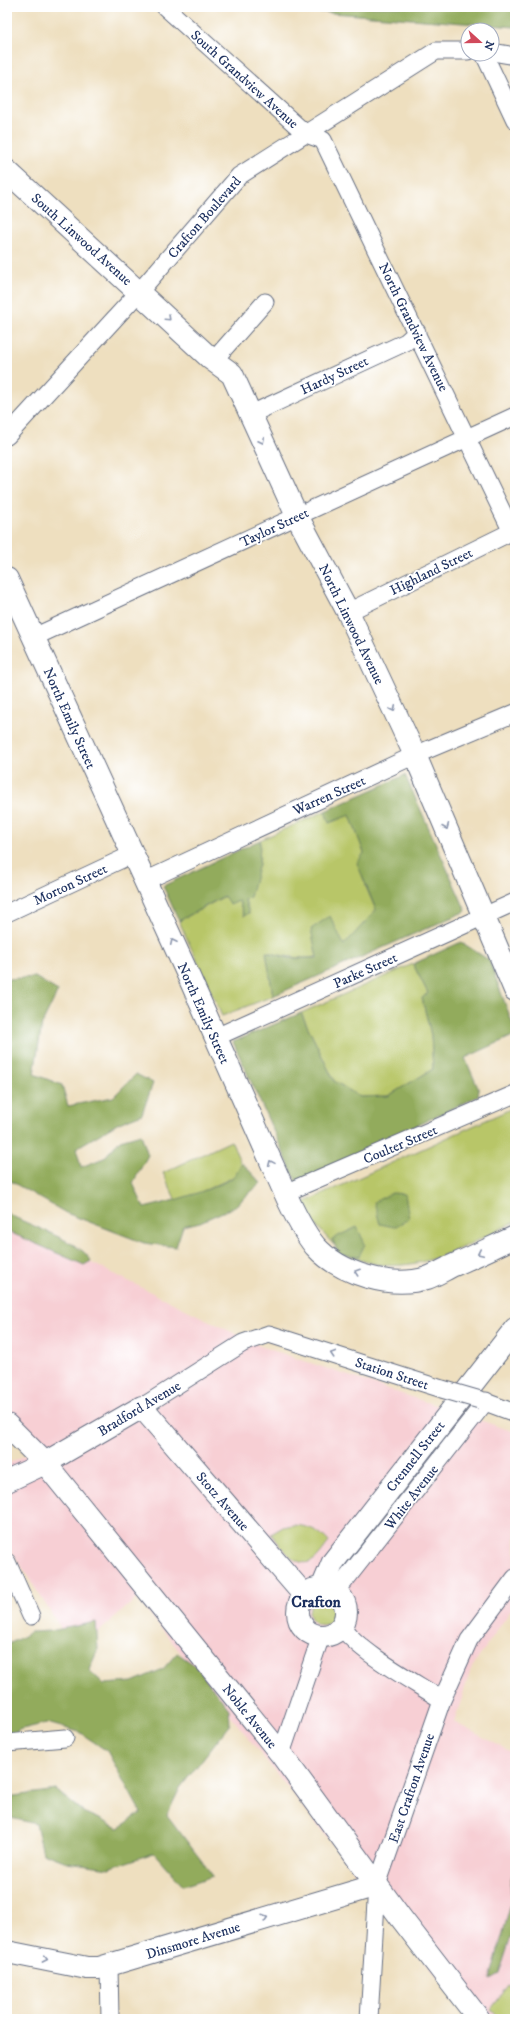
<svg xmlns="http://www.w3.org/2000/svg" width="522" height="2026" font-family="'IM FELL DW Pica',serif">
<style>
.built{fill:#f7cfd4}
.green{fill:#b8c668;stroke:#6a7a63}
.forest{fill:#92ab5c;stroke:#566d5d}
.lines{fill:none;stroke-linecap:round;stroke-linejoin:round}
.street-casing{stroke:#656d80;stroke-width:19}
.secondary-casing{stroke:#656d80;stroke-width:24}
.primary-casing{stroke:#656d80;stroke-width:24}
.street{stroke:#fff;stroke-width:17}
.secondary{stroke:#fff;stroke-width:22}
.primary{stroke:#fff;stroke-width:22}
.street-bridge-casing{stroke:#656d80;stroke-width:19;stroke-linecap:butt}
.street-bridge{stroke:#fff;stroke-width:17}
.oneway{stroke:#8d97ae}
.labels{text-anchor:middle;stroke-width:3.5;stroke-linejoin:round;paint-order:stroke}
.street-label{font-size:14px;fill:#1b2f5e;stroke:#fff}
.quarter-label{font-size:16px;font-weight:bold;fill:#1b2f5e;stroke:#fff}
</style>
<rect width="100%" height="100%" fill="#fff"/>
<filter id="ink" filterUnits="userSpaceOnUse"><feTurbulence type="fractalNoise" baseFrequency=".025" numOctaves="2"/><feDisplacementMap in="SourceGraphic" scale="8" xChannelSelector="R" yChannelSelector="G"/><feConvolveMatrix kernelMatrix="1 2 1 2 8 2 1 2 1" color-interpolation-filters="sRGB"/></filter>
<filter id="wash" filterUnits="userSpaceOnUse"><feTurbulence type="fractalNoise" baseFrequency=".012" numOctaves="4" result="noise"/><feDisplacementMap in="SourceGraphic" scale="16" xChannelSelector="R" yChannelSelector="G"/><feGaussianBlur stdDeviation="0.9" result="paint"/><feColorMatrix in="noise" values="0 0 0 0 0 0 0 0 0 0 0 0 0 0 0 0 0 1.4 0 .05"/><feComposite in="paint" operator="in"/></filter>
<g filter="url(#wash)">
<rect width="100%" height="100%" fill="#eedfbf"/>
<path class="built" d="M7,1221l253,125 255,86v172l-44,65 -17,53 61,32v265h-38l-31,-32 -309,-389 -61,54 -69,-108v-80l36,-18 -36,-37z"/>
<path class="green" d="M325,811l4,12 21,-9 14,39 2,34 10,23c-10,11 -20,26 -32,35 -25,18 -50,14 -77,7l6,44 -51,20 -43,-95 46,-25 14,5 5,15 5,-3 -4,-13 14,-36 1,-24z
M413,964l15,29 -6,5 9,37 2,34 -45,27 -28,1 -26,-16 -33,-68z
M515,1107l-2,2 2,8v105c-52,24 -107,61 -164,34h8l-27,-17 2,6 -21,-23 -10,-19z
M231,1141l14,31 -68,31 -14,-30z
M293,1525c15,1 25,4 36,17 -5,6 -12,18 -19,20 -17,5 -29,-17 -39,-28l12,-7z
M309 1612a13 13 0 1 1 26 0a13 13 0 1 1-26 0Z
M509,1985l6,3v31h-16l-8,-10z"/>
<path class="forest" d="M278,7h237v20l-235,-18z
M405,775l61,136 -193,85 -7,-44 23,6h28l-6,-29 19,-13 14,29 32,-35 -19,-47 7,-10 -14,-38 -21,8 -4,-12z
M260,840l-1,24 -9,33 -5,3 4,13 -5,3 -5,-15 -9,4 -6,-9 -45,25 -16,-35z
M461,942l28,18 26,70v5l-50,23 14,32 -1,6 -181,87 -64,-141 68,-29 33,68 26,16 28,-1 45,-27 -2,-34 -9,-37 6,-5 -15,-29z
M35,977l23,14 -16,33 -8,50 28,11 6,21 45,-9 23,-23 17,9 -11,31 -23,9 -43,25 5,19 23,-9 16,-18 21,-6 7,21 -15,28 11,25c25,-6 66,-17 88,-30 4,-3 7,-11 10,-15l19,20 -27,24 -34,15 -17,4 -7,21 -32,-4 -78,-30 -59,-34v-200z
M392,1193l13,1 4,25 -15,8 -14,-3 -6,-22z
M7,1213c19,12 76,29 84,48l-7,4 -77,-34z
M357,1227l8,17 -6,12 -20,-1 -7,-16z
M96,1622l2,27 -9,21 15,14 28,-2 31,-13 14,-16 19,13 33,43 1,15 -50,64 -13,27 46,61 -30,10 -29,-33 -45,15 -42,-6 -24,-9 -7,-29 -29,-7v-20l49,-7 27,22 36,16 22,-15 -34,-62 -28,-19 -32,-9 -29,7 -11,18v-103l24,-13 19,-1z
M515,1867v58l-16,49 -9,5 22,-79 -2,-18z"/>
</g>
<g filter="url(#ink)">
<g class="lines">
<g class="street-casing">
<path id="street" d="M165,7l141,127 17,6 189,392
M492,52l23,4
M484,54l31,66
M214,360l51,-58
M249,415l157,-73 11,-10
M7,436l133,-145 99,-115 197,-125h32
M348,612l167,-82
M34,637l481,-221
M145,881l270,-126 100,-42
M7,913l126,-59
M214,1038l301,-136
M285,1193l230,-99
M480,1400l35,13
M142,1407l101,-64 26,-9 173,55
M7,1562l24,54
M336,1592l150,-191
M341,1626c19,27 72,55 101,74
M7,1743l58,-5
M281,1754l40,-118
M109,1966l1,53
M369,2019l8,-134 65,-185 27,-60 46,-62"/>
</g>
<g class="secondary-casing">
<path id="secondary" d="M7,171l203,187 22,16 65,142 51,96 67,143 100,235
M7,579l182,398 96,216c8,18 17,37 30,53 25,28 76,43 112,32 9,-3 18,-9 27,-13 21,-9 41,-19 61,-28
M7,1481l38,-18 97,-56 163,189
M322,1588l11,-26 182,-233
M298 1612a24 24 0 1 1 48 0a24 24 0 1 1-48 0Z
M7,1952l80,16h12l278,-83"/>
</g>
<g class="primary-casing">
<path id="primary" d="M7,1425l38,38 236,291 120,164 78,101"/>
</g>
<use href="#street" class="street"/>
<use href="#secondary" class="secondary"/>
<use href="#primary" class="primary"/>
<g class="street-bridge-casing">
<path id="street-bridge" d="M442,1389l38,11"/>
</g>
<use href="#street-bridge" class="street-bridge"/>
</g>
<defs><path id="oneway-chevron" d="M-2-3.5L2.5 0L-2 3.5" fill="none" stroke-width="1.6" stroke-linecap="round" stroke-linejoin="round"/></defs>
<g class="oneway">
<use href="#oneway-chevron" transform="translate(168 318) rotate(43)"/>
<use href="#oneway-chevron" transform="translate(262 441) rotate(64)"/>
<use href="#oneway-chevron" transform="translate(393 709) rotate(65)"/>
<use href="#oneway-chevron" transform="translate(446 827) rotate(67)"/>
<use href="#oneway-chevron" transform="translate(173 942) rotate(-115)"/>
<use href="#oneway-chevron" transform="translate(271 1163) rotate(-114)"/>
<use href="#oneway-chevron" transform="translate(480 1253) rotate(155)"/>
<use href="#oneway-chevron" transform="translate(357 1272) rotate(-161)"/>
<use href="#oneway-chevron" transform="translate(333 1354) rotate(-162)"/>
<use href="#oneway-chevron" transform="translate(265 1918) rotate(-17)"/>
<use href="#oneway-chevron" transform="translate(45 1959) rotate(11)"/>
</g>
</g>
<g class="labels">
<g class="street-label">
<text transform="translate(245 79) rotate(42)" y="5">South Grandview Avenue</text>
<text transform="translate(204 217) rotate(-49)" y="5">Crafton Boulevard</text>
<text transform="translate(82 239) rotate(42)" y="5">South Linwood Avenue</text>
<text transform="translate(414 327) rotate(64)" y="5">North Grandview Avenue</text>
<text transform="translate(334 375) rotate(-25)" y="5">Hardy Street</text>
<text transform="translate(274 527) rotate(-25)" y="5">Taylor Street</text>
<text transform="translate(431 571) rotate(-26)" y="5">Highland Street</text>
<text transform="translate(352 624) rotate(64)" y="5">North Linwood Avenue</text>
<text transform="translate(70 718) rotate(66)" y="5">North Emily Street</text>
<text transform="translate(329 795) rotate(-24)" y="5">Warren Street</text>
<text transform="translate(70 884) rotate(-25)" y="5">Morton Street</text>
<text transform="translate(365 970) rotate(-24)" y="5">Parke Street</text>
<text transform="translate(204 1013) rotate(66)" y="5">North Emily Street</text>
<text transform="translate(400 1144) rotate(-23)" y="5">Coulter Street</text>
<text transform="translate(392 1373) rotate(18)" y="5">Station Street</text>
<text transform="translate(139 1408) rotate(-31)" y="5">Bradford Avenue</text>
<text transform="translate(415 1456) rotate(-52)" y="5">Crennell Street</text>
<text transform="translate(411 1497) rotate(-52)" y="5">White Avenue</text>
<text transform="translate(223 1501) rotate(49)" y="5">Stotz Avenue</text>
<text transform="translate(250 1716) rotate(51)" y="5">Noble Avenue</text>
<text transform="translate(411 1788) rotate(-71)" y="5">East Crafton Avenue</text>
<text transform="translate(193 1940) rotate(-17)" y="5">Dinsmore Avenue</text>
</g>
<g class="quarter-label">
<text x="316" y="1607">Crafton</text>
</g>
</g>
<rect width="522" height="2026" fill="none" stroke="#fff" stroke-width="24"/>
<g transform="translate(480 42) rotate(111)"><circle r="19" fill="#ffffff" stroke="#a4acbf"/>
<path d="M0-3L7 15L0 10L-7 15Z" fill="#d1495b"/>
<text y="-6" font-size="11" font-weight="bold" text-anchor="middle" fill="#1b2f5e">N</text>
</g>
</svg>
